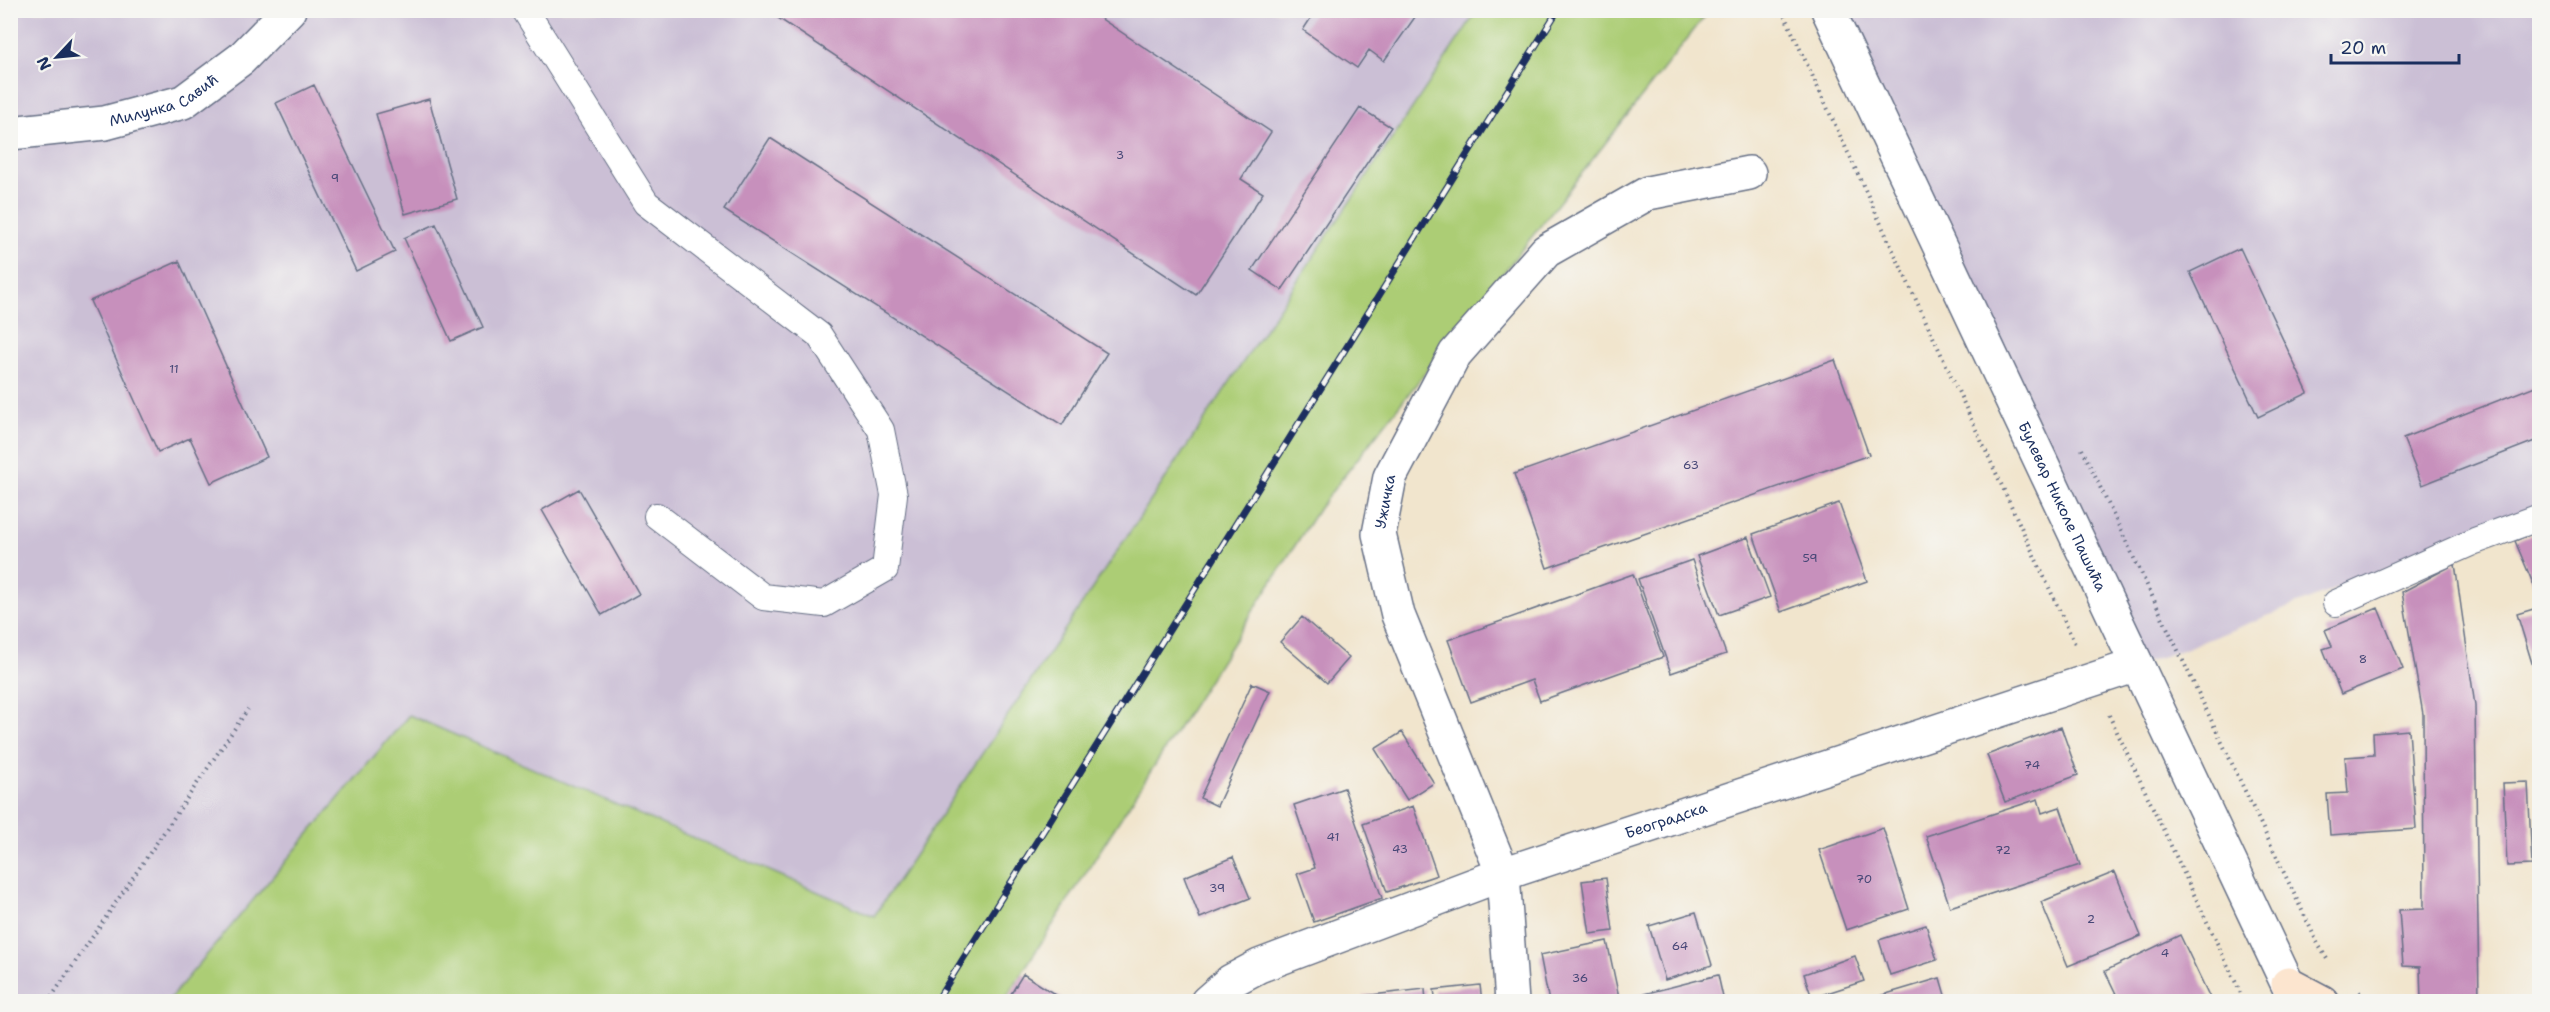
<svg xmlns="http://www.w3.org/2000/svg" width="2550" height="1012" font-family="'Shantell Sans',sans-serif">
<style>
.industrial{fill:#cbbfd5}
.green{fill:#accd75;stroke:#647e6a;stroke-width:1.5}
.building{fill:#c790bc}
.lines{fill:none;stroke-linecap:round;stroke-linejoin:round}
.service-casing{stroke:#666f85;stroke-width:28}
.minor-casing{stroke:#666f85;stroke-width:36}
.tertiary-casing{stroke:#666f85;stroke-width:36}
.secondary-casing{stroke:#666f85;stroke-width:36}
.path{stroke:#666f85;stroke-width:4;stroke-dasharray:1.5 4.5;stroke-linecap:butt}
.service{stroke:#fff;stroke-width:26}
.minor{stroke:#fff;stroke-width:33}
.tertiary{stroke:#fff;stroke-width:33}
.secondary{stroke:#fce5cf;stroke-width:33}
.rail-casing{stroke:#1b2f5e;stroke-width:7}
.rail{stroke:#f6f6f2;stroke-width:4.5;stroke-dasharray:14;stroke-linecap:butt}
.labels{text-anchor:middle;stroke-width:4.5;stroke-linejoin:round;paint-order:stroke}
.number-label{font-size:12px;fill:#464776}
.street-label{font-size:15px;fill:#1b2f5e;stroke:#f6f6f2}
</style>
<rect width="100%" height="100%" fill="#f6f6f2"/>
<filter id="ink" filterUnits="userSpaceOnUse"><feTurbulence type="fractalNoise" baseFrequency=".0167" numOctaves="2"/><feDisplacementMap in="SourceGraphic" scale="12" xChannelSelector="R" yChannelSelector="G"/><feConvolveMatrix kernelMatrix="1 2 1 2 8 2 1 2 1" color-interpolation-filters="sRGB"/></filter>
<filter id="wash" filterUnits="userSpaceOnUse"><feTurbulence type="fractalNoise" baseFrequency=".008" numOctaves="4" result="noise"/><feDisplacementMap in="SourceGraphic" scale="24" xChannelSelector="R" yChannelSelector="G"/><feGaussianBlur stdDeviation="1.35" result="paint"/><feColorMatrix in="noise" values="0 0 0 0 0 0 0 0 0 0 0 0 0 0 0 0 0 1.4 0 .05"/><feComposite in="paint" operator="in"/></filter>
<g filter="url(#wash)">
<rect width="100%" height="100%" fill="#f1e5cd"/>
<path class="industrial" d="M10,11h1467l-604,906 -463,-202 -243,287 -156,-1z
M1828,11h711v497l-360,143 -42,14z"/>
<path class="green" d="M1477,11h232l-390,497 -315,493 -837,1 242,-287 465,201z"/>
<g id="blocks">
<path class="building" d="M766,10h322l183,122 -30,47 22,14 -67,102z
M1316,10h104l-36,51 -15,-11 -12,18 -54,-38z
M314,85l81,167 -39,19 -80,-168z
M429,99l28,100 -52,15 -29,-100z
M1360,108l31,19 -109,163 -30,-20z
M770,138l337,215 -45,72 -338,-215z
M436,224l47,103 -32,14 -47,-103z
M2240,248l68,145 -50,24 -68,-145z
M179,261l88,196 -56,26 -21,-45 -32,14 -68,-151z
M1835,360l34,95 -322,113 -33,-94z
M2540,384v55l-118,46 -19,-47z
M579,489l60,105 -37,21 -60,-105z
M1839,503l28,78 -86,31 -28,-78z
M2540,530v56l-5,2 -20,-47z
M1748,537l22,60 -51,18 -22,-59z
M1692,560l34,94 -55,19 -33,-94z
M2455,564l20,142 4,296h-58l-1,-35 -17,-1 -4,-56 25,-1 -1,-195 -21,-122z
M1633,574l30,83 -123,44 -8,-21 -61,22 -23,-62z
M2540,607v78l-1,1 -22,-72z
M2378,608l25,61 -62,25 -18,-45 9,-3 -7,-16z
M1302,617l47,41 -22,25 -47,-41z
M1252,683l18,8 -53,115 -17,-8z
M2061,727l17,48 -73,27 -18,-47z
M2409,730l7,99 -86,6 -3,-41 21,-1 -3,-36 29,-2 -1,-22z
M1402,732l32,51 -27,17 -32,-51z
M2528,782l4,83 -25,1 -4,-83z
M1344,788l38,110 -68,24 -17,-48 18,-6 -21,-63z
M2038,799l4,14 18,-6 20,58 -130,42 -24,-71z
M1413,806l24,69 -50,17 -24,-68z
M1883,828l26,81 -63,21 -27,-80z
M1233,857l17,41 -50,20 -16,-41z
M2115,872l26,64 -73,30 -27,-64z
M1606,878l7,53 -23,3 -8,-53z
M1696,912l16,53 -47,15 -16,-54z
M1926,925l11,35 -47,15 -11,-35z
M2180,935l32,67h-92l-15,-31z
M1607,941l13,61h-71l-9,-47z
M1855,956l9,25 -52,17 -8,-24z
M1023,974l41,26 -1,2h-57z
M1718,975l6,27h-86l-2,-6z
M1940,978l7,24h-69l-2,-5z
M1480,985l2,17h-46l-2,-12z
M1425,989l1,13h-62l-1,-6z
M2053,995l2,7h-20v-1z"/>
</g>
</g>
<g filter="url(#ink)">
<use href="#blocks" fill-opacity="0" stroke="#666f85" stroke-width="1.5"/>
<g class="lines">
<g class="service-casing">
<path id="service" d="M525,10l121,193 173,132 62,95 13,65 -9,74 -61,35 -61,-7 -106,-81
M2336,603l139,-62 65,-24"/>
</g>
<g class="minor-casing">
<g id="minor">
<path id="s1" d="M10,133l95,-10 78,-21 58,-43 48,-49"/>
<path id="s2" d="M1207,1002l24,-21 28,-15 244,-92 634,-209"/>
<path id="s3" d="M1512,1002l-9,-128 -105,-259 -19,-81 11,-57 65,-123 91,-103 102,-58 101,-20"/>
</g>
</g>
<g class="tertiary-casing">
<g id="tertiary">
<path id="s4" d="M1828,10l468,992"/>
</g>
</g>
<g class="secondary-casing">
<path id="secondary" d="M2288,984l34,18"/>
</g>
<path class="path" d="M1782,10l294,636
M2082,449l236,495 9,15
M2109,715l136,287
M2359,992l13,10
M48,1002l200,-293"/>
<use href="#service" class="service"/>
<use href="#minor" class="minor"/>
<use href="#tertiary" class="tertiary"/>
<use href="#secondary" class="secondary"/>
<g class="rail-casing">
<path id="rail" d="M936,1002l622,-992"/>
</g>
<use href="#rail" class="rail"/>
</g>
</g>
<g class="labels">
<g class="number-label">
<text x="1120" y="159">3</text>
<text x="335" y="182">9</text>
<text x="174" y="373">11</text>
<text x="1691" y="469">63</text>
<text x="1810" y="562">59</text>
<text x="2363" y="663">8</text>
<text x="2032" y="769">74</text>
<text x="1333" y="841">41</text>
<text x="1400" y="853">43</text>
<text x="2003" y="854">72</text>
<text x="1864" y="883">70</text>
<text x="1217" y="892">39</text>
<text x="2091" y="923">2</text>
<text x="1680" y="950">64</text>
<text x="2165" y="957">4</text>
<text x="1580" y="982">36</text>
</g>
<g class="street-label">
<text dy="5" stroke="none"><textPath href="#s1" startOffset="159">Милунка Савић</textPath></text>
<text dy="5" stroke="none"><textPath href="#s3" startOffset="524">Ужичка</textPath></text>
<text dy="5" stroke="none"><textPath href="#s4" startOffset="549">Булевар Николе Пашића</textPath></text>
<text dy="5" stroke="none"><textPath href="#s2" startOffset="496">Београдска</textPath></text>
</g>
</g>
<rect width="2550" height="1012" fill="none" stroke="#f6f6f2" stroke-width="36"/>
<g transform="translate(57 57) rotate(244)" stroke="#f6f6f2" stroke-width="4.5" paint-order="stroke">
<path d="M0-4.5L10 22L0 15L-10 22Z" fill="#1b2f5e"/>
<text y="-9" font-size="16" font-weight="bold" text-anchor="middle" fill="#1b2f5e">N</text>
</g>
<path d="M2331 54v9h128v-9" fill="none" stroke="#1b2f5e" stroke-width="3"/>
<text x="2340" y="54" font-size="18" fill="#1b2f5e" stroke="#f6f6f2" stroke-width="4.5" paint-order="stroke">20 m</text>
</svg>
